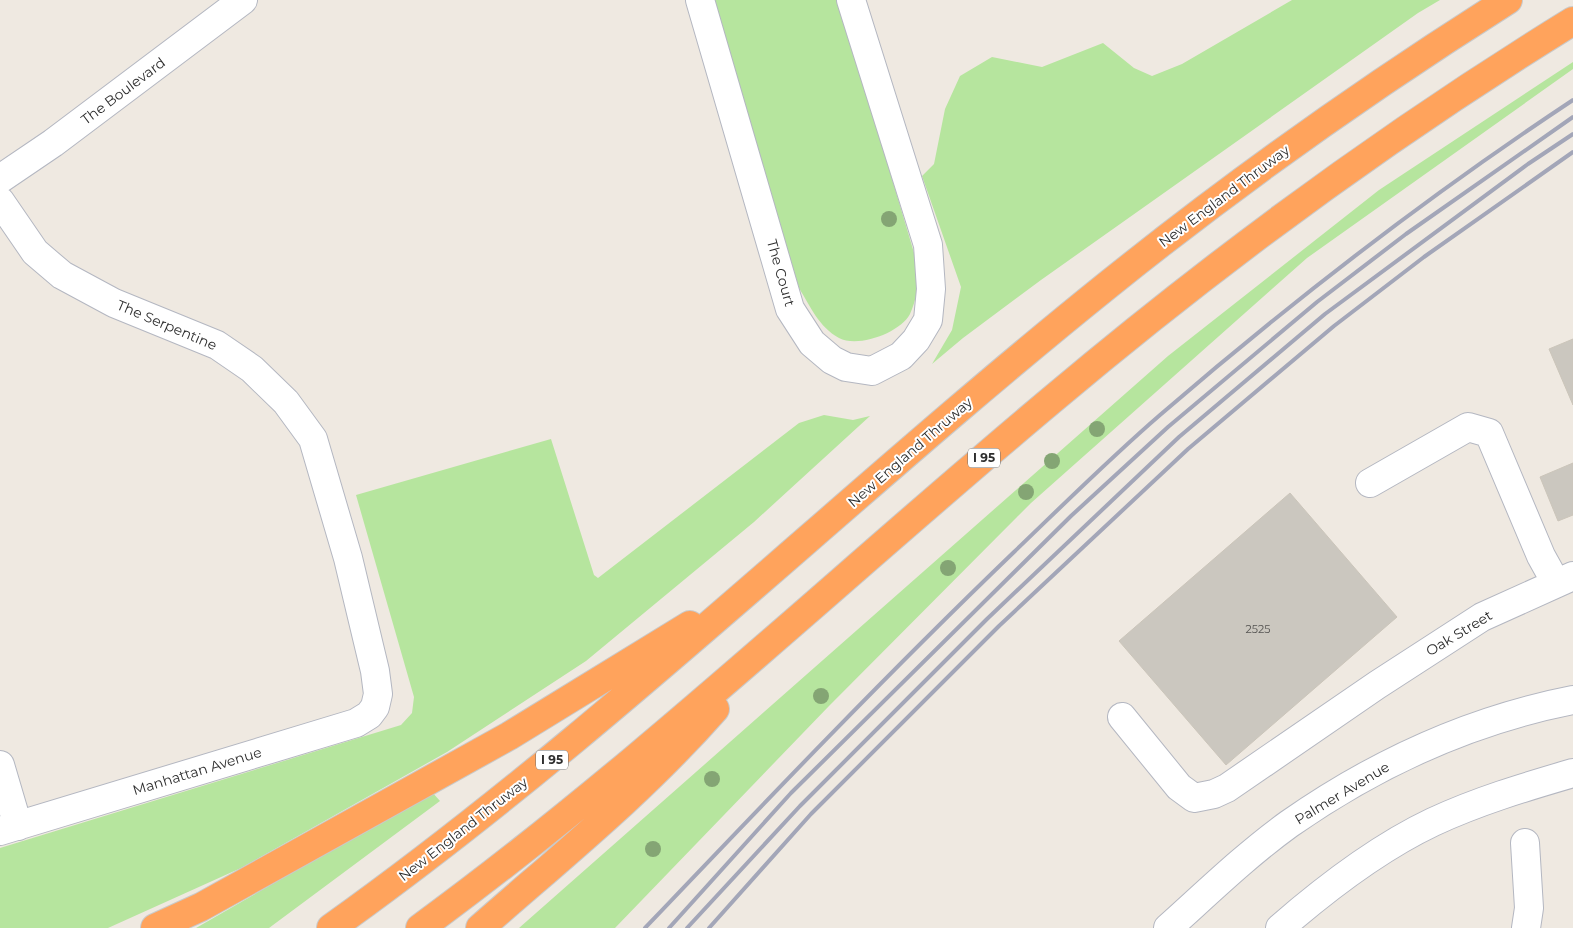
<svg xmlns="http://www.w3.org/2000/svg" width="1573" height="928" font-family="Montserrat,sans-serif">
<style>
.green{fill:#b6e59e}
.building{fill:#cbc7bf;stroke:#cbc5ba}
.lines{fill:none;stroke-linecap:round;stroke-linejoin:round}
.minor-casing{stroke:#b4b7c1;stroke-width:30}
.highway-casing{stroke:#c9c9c9;stroke-width:30}
.minor{stroke:#fff;stroke-width:28}
.highway{stroke:#ffa35c;stroke-width:28}
.rail{stroke:#a3a6b8;stroke-width:4}
.tree{fill:#84a574}
.labels{text-anchor:middle;stroke-width:4;stroke-linejoin:round;paint-order:stroke}
.number-label{font-size:11px;fill:#555452}
.shield{fill:#fff;stroke:#6d6d6d;stroke-width:1}
.shield-label{font-size:12px;font-weight:bold;fill:#2e2e2e}
.street-label{font-size:14px;fill:#2e2e2e;stroke:#fff}
</style>
<rect width="100%" height="100%" fill="#efe9e1"/>
<path class="green" d="M713,0h126l81,273c-2,14 -4,28 -10,41 -10,19 -52,34 -71,24 -20,-11 -29,-32 -40,-50z
M1292,0h148l-22,13 -377,267 -78,58 -31,26 20,-34 9,-43 -39,-111 12,-12 11,-55 15,-33 32,-19 50,10 61,-24 31,25 18,8 30,-12z
M1573,62v7l-266,189 -276,245 -202,203 -214,222h-96l649,-572 211,-166z
M824,415l29,5 17,-4 -116,106 -168,139 -139,91 -206,116 -133,60h-108v-80l401,-123 11,-12 2,-16 -58,-202 195,-56 43,136 4,3 201,-155z
M432,792l8,9 -171,127h-73z"/>
<path class="building" d="M1573,339v66l-24,-56z
M1573,463v52l-15,6 -18,-44z
M1290,493l107,124 -171,148 -107,-124z"/>
<g class="lines">
<g class="minor-casing">
<path id="minor" d="M700,0l90,309 22,34 20,17 14,7 26,4 29,-15 15,-16 12,-20 3,-31 -3,-44 -77,-245
M0,179l53,-36 190,-143
M0,201l35,51 27,23 52,28 103,42 35,24 34,33 27,37 35,119 27,113 3,23 -3,13 -6,8 -13,8 -356,108
M1370,483l98,-56 21,6 52,123 15,27
M1122,717l57,70 15,11 20,-4 13,-6 150,-103 105,-68 91,-41
M0,765l18,61
M1525,843l4,65 -3,20
M1168,928c39,-35 78,-73 121,-104 86,-60 181,-104 284,-124
M1280,928c46,-40 98,-80 153,-106 45,-21 92,-35 140,-49"/>
</g>
<g class="highway-casing">
<path id="highway" d="M155,928l46,-21 308,-171 181,-111
M331,928c275,-196 515,-433 778,-644 127,-102 261,-197 399,-284
M420,928c223,-163 422,-353 634,-530 164,-138 337,-265 519,-377
M480,928c82,-72 162,-136 235,-219"/>
</g>
<use href="#minor" class="minor"/>
<use href="#highway" class="highway"/>
<path class="rail" d="M645,928c121,-127 242,-254 369,-376 48,-46 95,-93 146,-137 131,-113 268,-219 413,-315
M669,928l122,-135 280,-277 97,-89 149,-125 89,-68 167,-117
M687,928l113,-122 187,-187 192,-182 146,-123 203,-150 45,-30
M709,928l102,-114 188,-188 189,-177 146,-123 90,-69 149,-105"/>
</g>
<g class="tree">
<circle cx="889" cy="219" r="8"/>
<circle cx="1097" cy="429" r="8"/>
<circle cx="1052" cy="461" r="8"/>
<circle cx="1026" cy="492" r="8"/>
<circle cx="948" cy="568" r="8"/>
<circle cx="821" cy="696" r="8"/>
<circle cx="712" cy="779" r="8"/>
<circle cx="653" cy="849" r="8"/>
</g>
<g class="labels">
<g class="number-label">
<text x="1258" y="633">2525</text>
</g>
<g class="shield">
<rect x="968" y="448.5" width="32" height="19" rx="4"/>
<rect x="536" y="750.5" width="32" height="19" rx="4"/>
</g>
<g class="shield-label">
<text x="984" y="462">I 95</text>
<text x="552" y="764">I 95</text>
</g>
<g class="street-label">
<text transform="translate(123 91) rotate(-37)" y="5">The Boulevard</text>
<text transform="translate(1224 196) rotate(-37)" y="5">New England Thruway</text>
<text transform="translate(781 273) rotate(74)" y="5">The Court</text>
<text transform="translate(167 325) rotate(23)" y="5">The Serpentine</text>
<text transform="translate(910 452) rotate(-41)" y="5">New England Thruway</text>
<text transform="translate(1459 633) rotate(-31)" y="5">Oak Street</text>
<text transform="translate(197 771) rotate(-17)" y="5">Manhattan Avenue</text>
<text transform="translate(1342 793) rotate(-31)" y="5">Palmer Avenue</text>
<text transform="translate(463 829) rotate(-38)" y="5">New England Thruway</text>
</g>
</g>
</svg>
